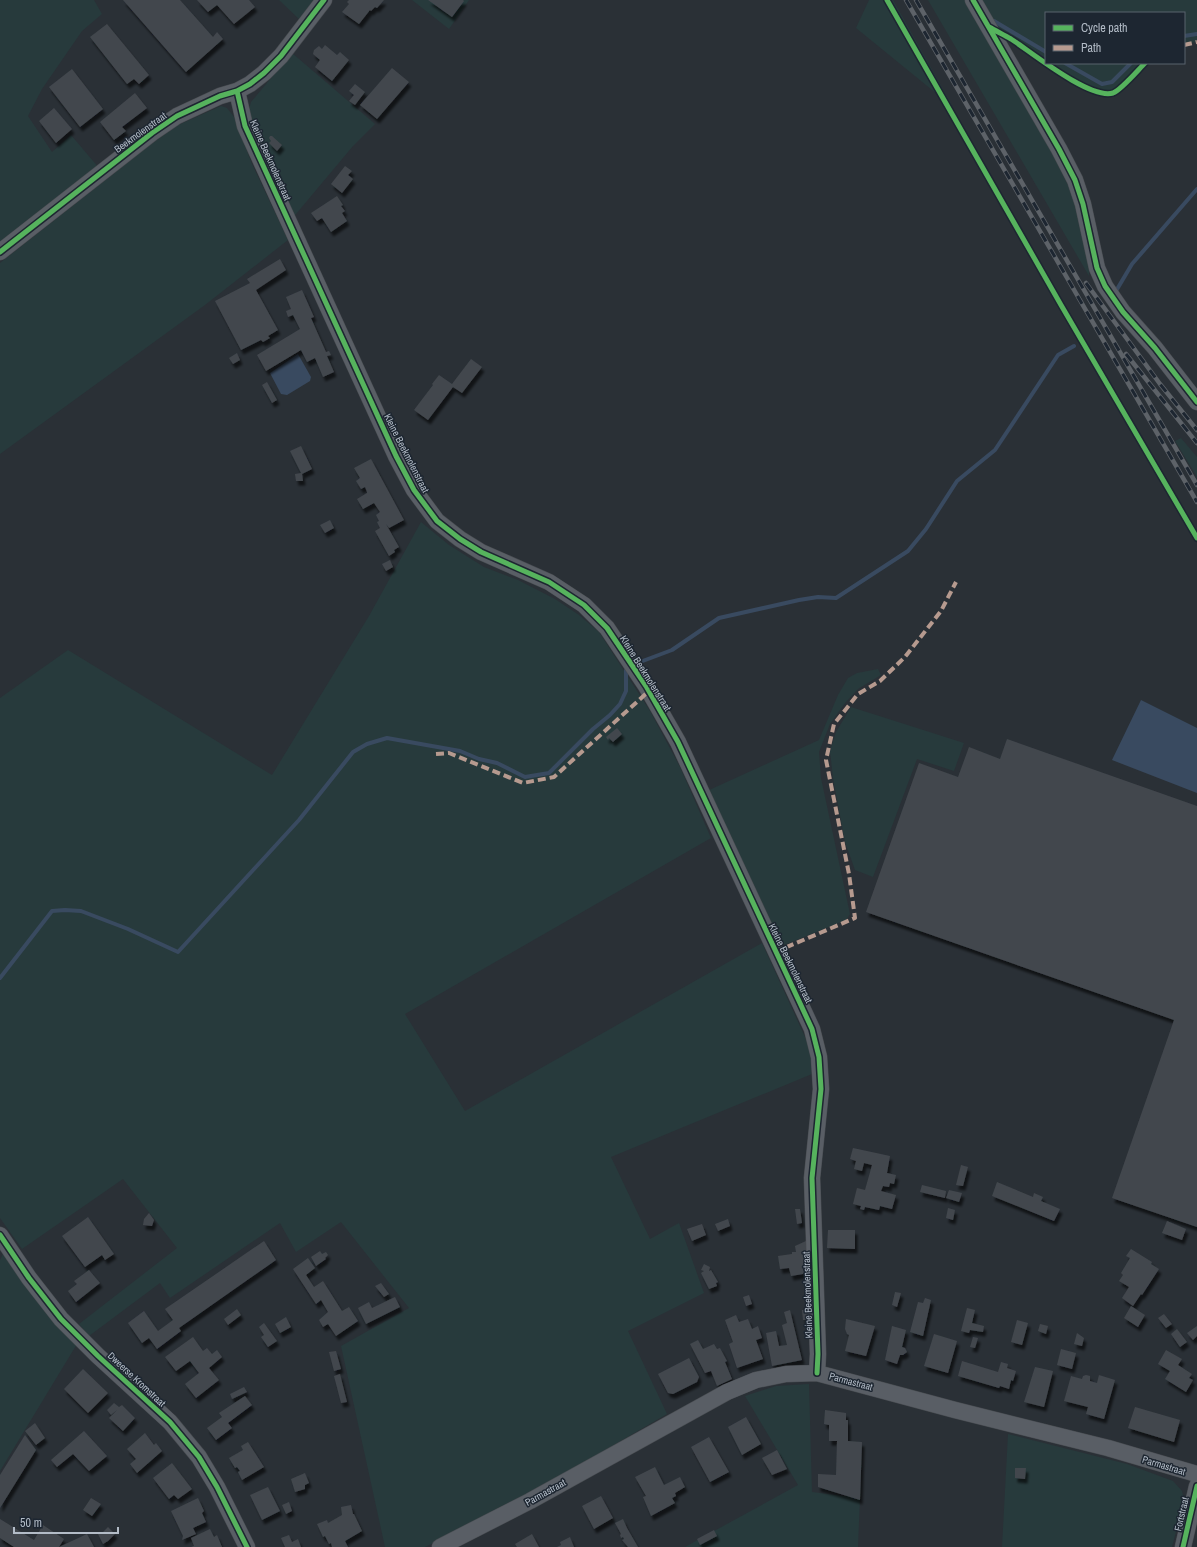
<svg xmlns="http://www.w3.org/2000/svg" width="1197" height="1547" font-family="'Archivo Narrow',sans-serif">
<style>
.green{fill:#273a3c}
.water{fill:#394a60}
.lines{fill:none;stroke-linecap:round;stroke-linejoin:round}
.stream{stroke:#394a60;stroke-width:4}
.building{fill:#42474d;filter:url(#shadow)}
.street-casing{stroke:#484c51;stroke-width:17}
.street{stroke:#595e65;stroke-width:16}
.rail-casing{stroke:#5d6268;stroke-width:4.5}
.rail{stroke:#1d2631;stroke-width:3;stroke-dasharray:9;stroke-linecap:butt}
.quiet{stroke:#b69a8f;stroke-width:4;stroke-dasharray:8 4;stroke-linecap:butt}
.cycleway-casing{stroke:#1d2631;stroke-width:8}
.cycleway{stroke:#56b35d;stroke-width:5}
.labels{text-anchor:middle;stroke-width:3;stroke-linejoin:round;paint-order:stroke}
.street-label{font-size:10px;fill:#b3bcc7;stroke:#1d2631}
</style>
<defs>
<filter id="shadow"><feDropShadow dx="2.5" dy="4.5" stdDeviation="1" flood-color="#0009"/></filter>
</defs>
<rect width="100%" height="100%" fill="#2a3036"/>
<path class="green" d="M0,0h94l8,14 -20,17 -40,58 -14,27 24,36 19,-17 28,33 -99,79z
M279,0h35l-15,19z
M412,0h57l-20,29z
M869,0h24l60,107 -97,-79z
M928,0h38l86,153 20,40 17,72v11z
M977,0h220v42l-13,2v-31h-138v49l-52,-34z
M292,53l83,71 -22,22 -62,74 -44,-104 4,-14z
M1047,63h94l-25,26 -13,5 -29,-14z
M221,106l6,2 7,9 18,47 36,76 -83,65 -205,149v-191l150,-118 28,-20z
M1181,438l16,19v20l-22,-36z
M421,522l28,23 35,22 34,13 37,19 24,16 20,17 51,79 30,56 31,71 -306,176 60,97 297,-168 48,105 2,26 -201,83 39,82 29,-16 25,70 -76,38 39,83 -156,91 -86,42h-40l-44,-201 68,-38 -68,-86 -45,30 -16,-29 -110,75 -10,-15 -71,53 -10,-12 98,-76 -54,-69 -101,70 -22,-31v-520l68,-48 204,125 97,-159z
M878,669l3,6 -23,14 -13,14 -15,21 -11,28 2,26 29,136 -4,6 -62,25 -7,-1 -70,-153 112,-51 19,-45 10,-17 9,-5z
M851,707l113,36 -10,28 -37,-12 -44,118 -18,-7 -10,-28 -12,-64 -3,-27 6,-19z
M4,1252l73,92 -77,127v-211z
M809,1384l3,108 48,6 -2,49h-173l113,-62 -53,-89 31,-10z
M1008,1434l119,30 46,17 9,10 2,10 -12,46h-170z"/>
<path class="water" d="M298,354l13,23 -1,4 -23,14 -6,-1 -11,-21z
M1141,700l56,28v65l-85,-33z"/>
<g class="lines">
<path class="stream" d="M994,21l52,31
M1184,36l13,-2
M1065,63l37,21 10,-2 19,-19
M1116,291l16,-27 65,-75
M640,662l32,-12 47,-32 80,-18 19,-3 18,1 72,-47 18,-22 31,-48 38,-31 63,-95 16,-9
M0,978l52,-67 13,-1 16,1 47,18 50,23 121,-132 54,-68 14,-8 20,-6 73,13 19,8 18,4 28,14 24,-4 44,-44 17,-14 10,-11 6,-13v-21"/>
</g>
<path class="building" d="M123,0h57l33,37 4,-5 6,7 -37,33z
M197,0h52l6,7 -21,17 -17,-19 -9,7z
M349,0h35l-7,8 -2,-1 -4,4 -1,-1 -11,14 -17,-12 7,-8 -2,-2z
M428,0h35l1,1 -12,16z
M107,24l42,51 -10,9 -5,-5 -7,5 -37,-47z
M325,45l12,10 3,-3 9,8 -17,21 -17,-14 5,-7 -7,-6 1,-4 5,-4 3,3z
M392,68l17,14 -32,37 -17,-14z
M72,69l31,40 -23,18 -31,-40z
M355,84l10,8 -10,13 -6,-4 5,-6 -5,-4z
M135,93l12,15 -25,19 4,4 -12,9 -14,-18z
M54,108l18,21 -16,14 -17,-22z
M270,136h2l10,9 -5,6 -8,-8 2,-2 -2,-3z
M345,166l7,5 -4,4 5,4 -11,14 -11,-9z
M337,196l6,9 -2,1 4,5 -3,2 5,8 -16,11 -9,-14 -5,3 -6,-8z
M280,259l6,11 -30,20 22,40 -10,6 2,2 -7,4 -2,-2 -20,10 -26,-49 35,-18 -3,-4z
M302,290l12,27 -3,1 15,34 3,-1 2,4 -4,1 7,16 -11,5 -8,-19 -8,4 -6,-12 -35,21 -9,-16 43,-26 -7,-14 -5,2 -2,-6 5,-2 -5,-12z
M237,353l3,7 -7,4 -4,-6z
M471,359l11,8 -20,26 -9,-6 -25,33 -14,-10 19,-25 -1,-1 7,-9 13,9z
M267,382l10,18 -5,3 -10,-18z
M301,446l11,23 -10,5 1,7h-7l-1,-7 6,-1 -11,-22z
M371,459l33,61 -15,8 -3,-4 13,23 -5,3 1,2 -6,4 -14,-25 5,-3 -3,-6 2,-1 -3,-6 4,-3 -6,-9 -11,6 -6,-10 10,-6v-1l-2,-5 -4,2 -5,-8 4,-3 -6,-10z
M330,520l4,8 -9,5 -5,-8z
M390,560l3,7 -7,4 -4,-7z
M617,728l5,6 -9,8 -4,-4 -1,2 -2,-3z
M1007,739l190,67v421l-85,-29 62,-178 -308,-108 53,-149 39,14 11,-30 31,12z
M853,1148l37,8 -3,17 9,2 -2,9 -4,-1 -1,4 -6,-1 -2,5 15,4 -4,14 -12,-3 -1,4 -14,-3 -1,3 -4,-1 1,-3 -8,-2 4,-16 8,2 7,-25 -8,-2 -2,8 -8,-2 2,-8 -6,-2z
M961,1165l7,2 -5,19 -7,-1z
M997,1182l36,15 1,-4 9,4 -2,4 19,8 -6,12 -62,-25z
M922,1185l24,6 -1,7 -25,-6z
M949,1190l13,3 -3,9 -13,-4z
M948,1208l7,2 -2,10 -7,-2z
M795,1209h5l2,14 -5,1z
M149,1213l5,7 -2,6 -9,-1 1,-6z
M88,1217l26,37 -9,6 -3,-5 -17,12 -23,-31z
M728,1219l2,7 -12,5 -3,-7z
M1167,1221l19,8 -4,11 -20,-7z
M702,1224l4,11 -14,6 -5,-12z
M828,1230h27v19l-28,-1z
M264,1241l12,19 -97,68 2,3 -24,18 -8,-11 -7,5 -14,-20 16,-12 14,20 15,-11 -8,-11z
M806,1241l4,27 -7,1 1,3 -1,2 -12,2 -2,-8 -9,1 -2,-13 14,-2v-2h4l-1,-6z
M1131,1249l21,13 -1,2 8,5 -17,26 -1,-1 -8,12 -11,-8 7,-11 -10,-6 4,-6 -2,-2 9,-15 -4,-2z
M320,1251l2,3 4,-2 2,3 -3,3 1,1 -10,7 -5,-9z
M308,1258l7,10 -9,7 8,12 9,-6 19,30 7,-4 9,14 -22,15 -8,-12 -5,3 -4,-7 9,-8 -7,-12 -5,4 -23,-35z
M704,1264l6,3 -1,4 2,-1 7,12 -2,1 1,3 -8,3 -8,-16 3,-2 -3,-1z
M89,1270l11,13 -24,19 -8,-11 9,-7 -3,-3z
M381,1283l8,11 -5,3 -9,-11z
M895,1292l6,1 -4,14 -5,-2z
M749,1295l3,9 -6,2 -3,-9z
M395,1297l5,10 -34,17 -8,-16 11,-6 3,6z
M925,1298l6,2 -8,36 -13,-4 8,-30 5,1z
M1131,1306l14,9 -7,12 -14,-9z
M967,1308l8,2 -3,13 12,3 -1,6 -13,-2 -1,3 -8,-2z
M237,1309l4,6 -13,10 -4,-6z
M790,1310l12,50 -30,6 -6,-33 10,-2 3,15 8,-1 -5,-20 5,-2 -3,-11z
M802,1310h7v10h-6z
M1164,1314l8,10 -6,4 -8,-10z
M736,1315l3,7 9,-3 4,10 6,-3 4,12 -6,2 7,19 -26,9 -8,-24 4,-2 -8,-22z
M286,1317l5,10 -11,6 -5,-9z
M846,1319l29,7 -9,30 -21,-5 4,-16 -2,-1 -2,-5z
M1017,1320l11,3 -6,22 -11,-3z
M264,1323l13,18 -9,6 -7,-10 3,-2 -5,-8z
M1040,1324l8,2 -2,8 -8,-3z
M892,1326l14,4 -4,17 3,1 2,4 -4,3h-3l-3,9 -12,-4z
M1197,1326v10l-4,4 -6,-7z
M1177,1329l10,13 -7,5 -9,-13z
M1077,1333l7,5 -2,8 -8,-2z
M934,1334l23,7 -9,32 -24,-7z
M193,1337l10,14 4,-3 5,6 5,-4 5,7 -13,11 10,12 -23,18 -11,-14 14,-11 -9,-12 -14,10 -11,-14z
M973,1337l5,1 -3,10 -5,-1z
M698,1340l5,9 11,-5 3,5 3,-1 7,13 -2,1 7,17 -15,7 -6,-15 -6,2 -15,-29z
M1061,1349l15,4 -4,16 -15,-4z
M1166,1350l16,9 -4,6 14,9 -3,4 4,2 -7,12 -21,-13 5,-8 -12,-7z
M336,1351l5,18 -7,2 -5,-19z
M689,1358l10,19 -2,5 -24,12 -5,-1 -10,-19z
M962,1361l36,11 3,-10 7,2 -1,4 9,3 -3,10 -2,-1 -2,9 -9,-3 -1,2 -41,-12z
M1035,1367l18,4 -9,36 -20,-5z
M83,1369l25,24 -20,20 -24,-24z
M340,1374l7,28 -6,1 -7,-27z
M1086,1375l4,1v5l7,2 2,-8 16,5 -11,39 -18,-5 2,-7 -24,-6 7,-25 11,3 1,-3z
M244,1387l3,5 -15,7 -2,-5z
M245,1396l7,9 -24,18 4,5 -16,12 -9,-12 15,-11 -3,-4z
M114,1403l5,4 3,-2 13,13 -12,13 -14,-13 8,-8 -6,5 -4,-5z
M1135,1407l45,13 -6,22 -46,-14z
M825,1410l21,3v7h2v21l14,1 -2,58 -42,-13v-13l18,1 1,-34h-8v-16l-5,-1z
M746,1417l15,27 -19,11 -14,-28z
M35,1423l10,15 -9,7 -11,-14z
M84,1431l23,25 -18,15 -16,-17 -16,13 -6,-7z
M145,1433l9,12 2,-2 6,8 -25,22 -7,-9 6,-5 -9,-10z
M25,1435l11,15 -36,58v-33z
M709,1437l20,35 -19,10 -19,-35z
M248,1442l16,25 -22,13 -4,-8 2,-1 -3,-4 -2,1 -6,-10 14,-8 -2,-4z
M777,1450l10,19 -15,6 -10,-17z
M172,1463l20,26 -14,10 -4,-4 -5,4 -16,-21z
M655,1467l9,18 16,-8 5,10 -10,6 1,3 -4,2 3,5 -24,13 -8,-19 3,-1 -11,-19z
M1015,1468h11l-1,11 -10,-1z
M305,1473l4,10 -4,2v4l-10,3 -4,-13z
M268,1487l12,24 -18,9 -12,-25z
M601,1496l12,22 -19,11 -12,-23z
M91,1498l10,6 -9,12 -9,-6z
M198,1498l6,13 -2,2 4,9 -13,6 3,6 -14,6 1,-4 -12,-25z
M289,1502l3,9 -6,3 -4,-9z
M351,1505l2,9h1l8,17 -17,10 3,6h-16l-1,-4 -2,1 -4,-8 -2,1 -6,-13 10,-4 1,3 14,-8 -1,-8z
M0,1519l34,21 9,-15 21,14 -5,8h-45l-14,-9z
M623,1519l4,9 11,19h-10l-6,-7 2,-1 -1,-2 -2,1 -1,-3 1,-1 -6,-11z
M108,1527l7,7 -7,7 -5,3 -5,-10 3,-2 1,1z
M210,1529l4,8 3,-2 5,12h-31l3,-1 -3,-8z
M714,1530l3,6 -17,9 -3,-6z
M87,1534l7,13h-35z
M532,1534l7,13h-22l-2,-3z
M289,1535l3,7 6,-3 3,8h-16l-4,-9z
M570,1537l4,10h-17l4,-2 -1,-3z"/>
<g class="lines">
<g class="street-casing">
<path id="street" d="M973,0l86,149 16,31 8,24 14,64 8,18 18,26 32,36 42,54
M237,91l8,35 151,330 18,34 23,31 23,18 21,13 68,30 35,23 23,23 39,58 32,56 121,259 13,28 7,28 2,32 -9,89 6,176 -1,19
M0,252l152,-119 25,-17 43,-20 17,-5 13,-7 14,-11 17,-17 43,-56
M0,1235l29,43 32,41 37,37 72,66 29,35 18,30 30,60
M440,1547l90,-46 197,-109 29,-12 30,-6 31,-1 138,37 153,38 89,26
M1183,1547l14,-61"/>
</g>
<use href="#street" class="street"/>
<g class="rail-casing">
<path id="rail" d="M906,0l291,502
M916,0l281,485
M1086,283l74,101 37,46
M1126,354l71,89"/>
</g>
<use href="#rail" class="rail"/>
<path class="quiet" d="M1184,45l13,-3
M436,754l13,-1 74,30 31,-6 95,-86
M775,952l80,-34 -6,-44 -23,-114 8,-36 24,-30 22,-13 25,-24 36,-46 15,-29"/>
<g class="cycleway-casing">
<path id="cycleway" d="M887,0l174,305 136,233
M973,0l86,149 16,31 8,24 14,64 8,18 18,26 32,36 42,54
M989,27c7,4 15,8 22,12 20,13 79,61 102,54 8,-3 25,-23 32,-30
M237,91l8,35 151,330 18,34 23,31 23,18 21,13 68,30 35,23 23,23 39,58 32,56 121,259 13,28 7,28 2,32 -9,89 6,176 -1,19
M0,252l152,-119 25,-17 43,-20 17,-5 13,-7 14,-11 17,-17 43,-56
M0,1235l29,43 32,41 37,37 72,66 29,35 18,30 30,60
M1183,1547l14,-61"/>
</g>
<use href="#cycleway" class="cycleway"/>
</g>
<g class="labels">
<g class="street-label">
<text transform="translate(140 132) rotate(-36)" y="4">Beekmolenstraat</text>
<text transform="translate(271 160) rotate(66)" y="4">Kleine Beekmolenstraat</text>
<text transform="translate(407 453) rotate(63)" y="4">Kleine Beekmolenstraat</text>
<text transform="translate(646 673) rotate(58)" y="4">Kleine Beekmolenstraat</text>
<text transform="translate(791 963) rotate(64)" y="4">Kleine Beekmolenstraat</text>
<text transform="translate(807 1295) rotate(-92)" y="4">Kleine Beekmolenstraat</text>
<text transform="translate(137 1379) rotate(43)" y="4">Dweerse Kromstraat</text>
<text transform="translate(851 1381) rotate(15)" y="4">Parmastraat</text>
<text transform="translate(1164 1465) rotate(17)" y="4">Parmastraat</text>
<text transform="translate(545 1492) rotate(-29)" y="4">Parmastraat</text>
<text transform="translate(1181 1514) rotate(-77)" y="4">Fortstraat</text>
</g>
</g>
<rect x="1045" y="12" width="140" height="52" fill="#1d2631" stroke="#59626d"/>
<rect x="1053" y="25" width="20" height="6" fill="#56b35d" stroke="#59626d"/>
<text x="1081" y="32" font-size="12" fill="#b3bcc7">Cycle path</text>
<rect x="1053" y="45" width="20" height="6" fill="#b69a8f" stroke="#59626d"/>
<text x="1081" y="52" font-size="12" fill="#b3bcc7">Path</text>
<path d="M14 1527v6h104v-6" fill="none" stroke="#b3bcc7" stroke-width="2"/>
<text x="20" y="1527" font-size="12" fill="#b3bcc7" stroke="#1d2631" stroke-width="3" paint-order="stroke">50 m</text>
</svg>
